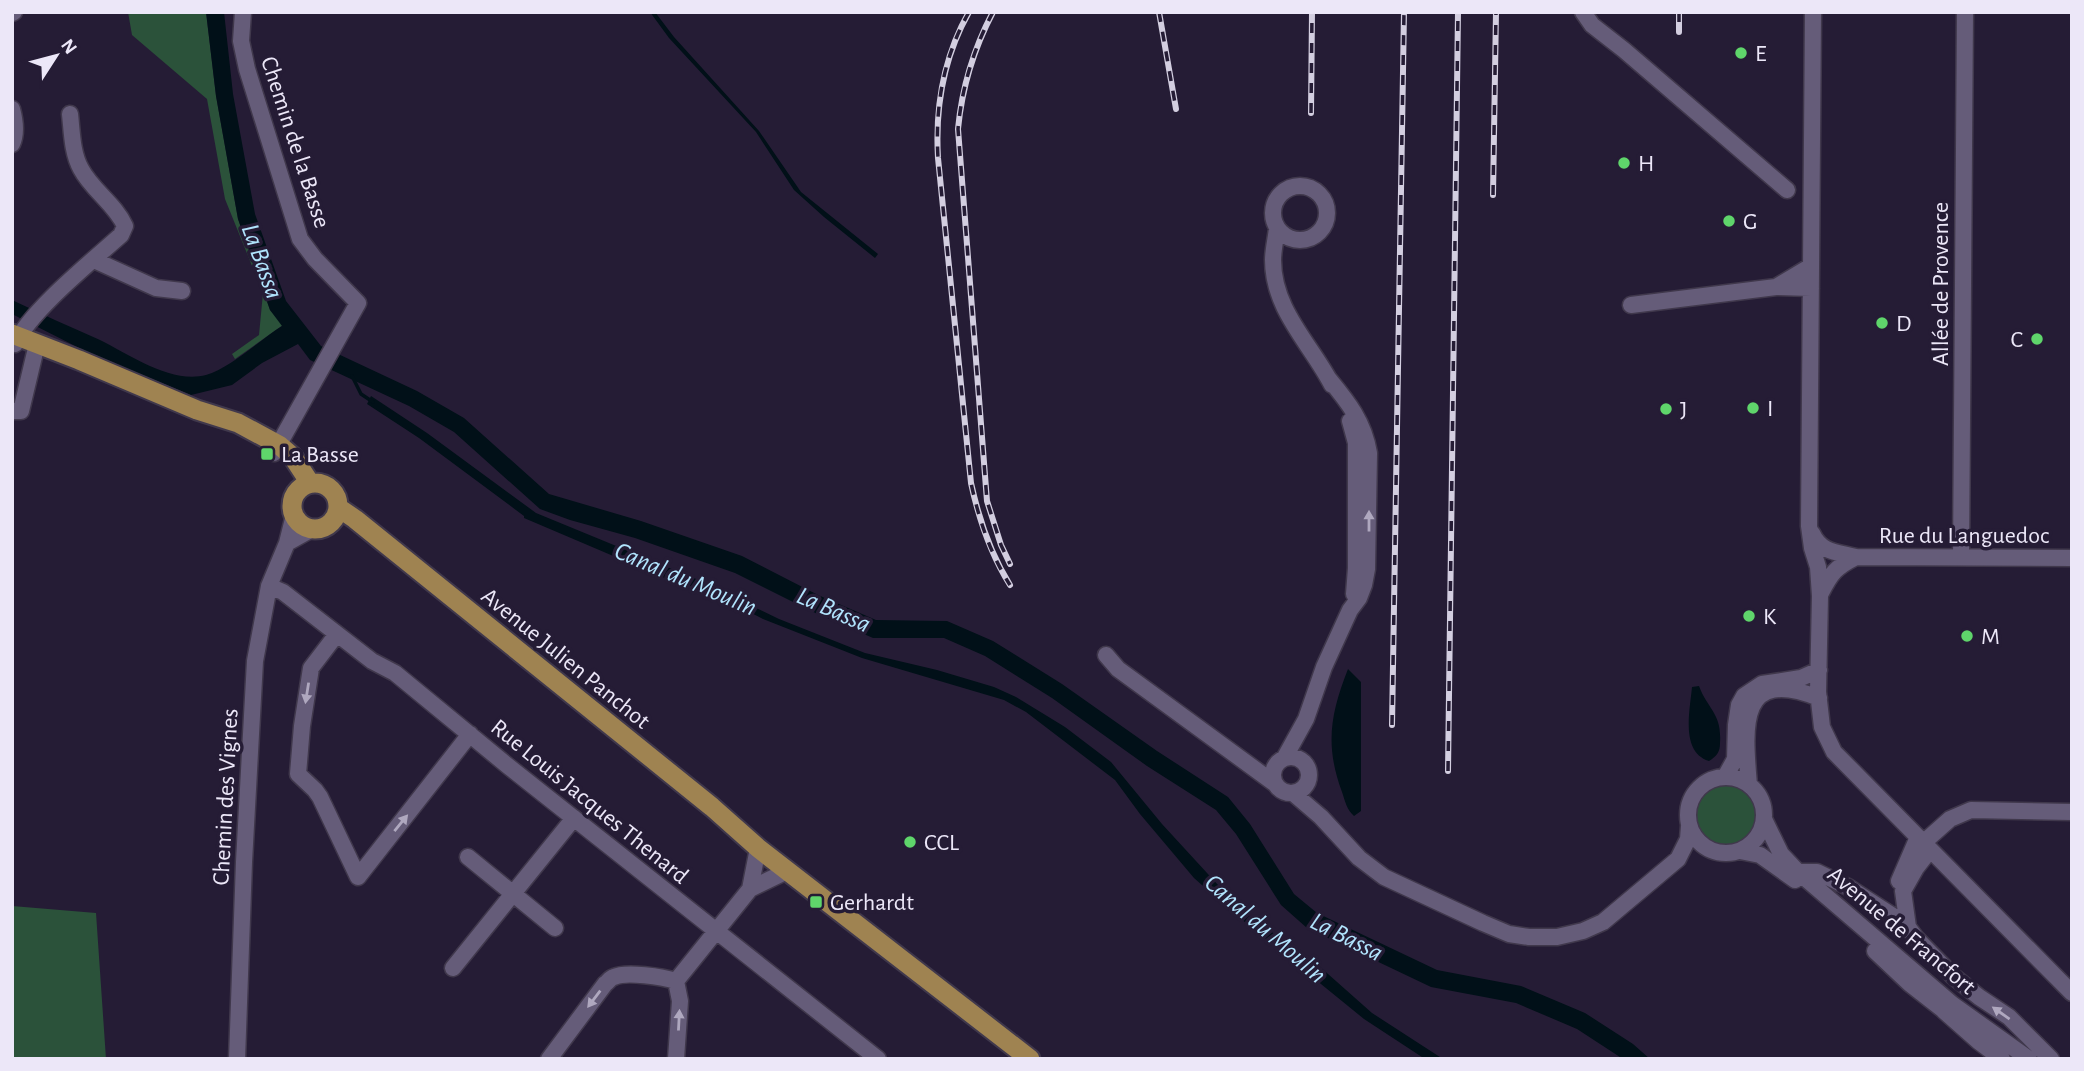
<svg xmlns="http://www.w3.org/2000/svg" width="2084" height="1071" font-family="'Alegreya Sans',sans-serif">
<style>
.green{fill:#2b523a}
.water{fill:#011018}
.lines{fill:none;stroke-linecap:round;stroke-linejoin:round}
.stream{stroke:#011018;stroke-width:3.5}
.minor-casing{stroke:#40384c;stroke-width:19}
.major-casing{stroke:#40384c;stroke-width:23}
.minor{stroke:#655c79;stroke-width:16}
.major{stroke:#9f8351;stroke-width:19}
.rail-casing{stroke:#d3cee0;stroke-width:6}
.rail{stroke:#251c35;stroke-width:3.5;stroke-dasharray:10;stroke-linecap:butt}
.oneway{fill:#afa8bf}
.poi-dot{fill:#5fd56b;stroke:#251c35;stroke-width:2.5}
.labels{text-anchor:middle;stroke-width:7;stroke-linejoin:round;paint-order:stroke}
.poi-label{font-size:24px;fill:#ece7f8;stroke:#251c35;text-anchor:start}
.street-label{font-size:24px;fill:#ece7f8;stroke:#251c35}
.water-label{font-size:26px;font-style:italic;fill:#b1e4fd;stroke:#251c35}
</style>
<rect width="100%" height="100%" fill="#251c35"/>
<path class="green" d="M128,12h78l10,84 22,123 32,91 13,15 -48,34 -3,-5 27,-19 4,-42 -38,-94 -18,-100 -75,-64z
M1696 815a31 31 0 1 1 62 0a31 31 0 1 1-62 0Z
M12,906l84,7 10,146h-94z"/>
<path class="water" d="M206,12h18l9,82 22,120 31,87 35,45 96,45 47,27 85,76 92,27 101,35 76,39 58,25 71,1 46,20 69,43 95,67 71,46 22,27 44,70 23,19 120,57 84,16 64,27 48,31 17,15h-27l-46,-30 -61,-26 -85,-16 -124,-59 -26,-23 -45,-71 -20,-24 -69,-44 -95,-68 -67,-42 -41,-18h-71l-62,-27 -76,-38 -100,-35 -65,-18 -30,-11 -86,-77 -45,-26 -99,-46 -12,-16 -36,19 -30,22 -41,10 -100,-41 -79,-40v-14c29,14 59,27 88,40 30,15 71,44 106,35 24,-7 54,-35 76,-49l-12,-16 -32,-91 -22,-123z
M650,12h5l19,25 85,94 42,61 77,62 -3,4 -51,-41 -30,-27 -38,-58 -87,-94z
M371,396l56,37 109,80 158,65 85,41 86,34 72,17 57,17 22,10 49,30 46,35 51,62 79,86 78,56 53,47 71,46h-18l-61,-40 -135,-110 -35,-31 -54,-64 -25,-34 -89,-68 -22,-12 -142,-42 -99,-39 -50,-26 -48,-15 -141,-60v-2l-105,-78 -52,-34z
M1348,669l13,13v129l-7,5c-7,-6 -9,-15 -12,-24 -17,-46 -12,-77 6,-123z
M1699,686c9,24 23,27 21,57 0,9 -3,13 -11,18 -29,-9 -19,-51 -17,-74z"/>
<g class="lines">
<path class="stream" d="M352,376l9,18 12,8"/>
<g class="minor-casing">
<path id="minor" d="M243,12l-2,29 6,28 53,170 15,20 43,44 -84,150
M1583,12l9,13 32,25 163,140
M1813,12l-4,514 3,22 6,19 2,29 -2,96 4,35 12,25 238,241
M12,13l2,-1
M12,109c3,11 5,24 0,35
M1273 213a27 27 0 1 1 54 0a27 27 0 1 1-54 0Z
M1277,228c-1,10 -4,22 -4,32 0,50 38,84 59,125
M94,260l62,28 26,3
M1811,288l-35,-1 35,-21
M1631,305l145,-18
M15,344c16,-34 76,-82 106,-109l4,-9c-10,-22 -33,-36 -44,-57 -9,-16 -9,-37 -11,-55
M12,411h9l16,-67
M1350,421l6,22v125l-2,26
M1812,533c9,20 25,19 44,24 -20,10 -25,16 -35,36
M287,543l25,-14
M1856,557l216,1
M1961,557l4,-545
M269,586l14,6 89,69 23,12 113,93 370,293
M337,634l-26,34 -9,58 -4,48 17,16 5,7 38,80 112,-143
M1106,655l12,14 156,114
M1273 775a18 18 0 1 1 36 0a18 18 0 1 1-36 0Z
M1285,757l21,-38 18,-52 26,-57 9,-12 5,-13 3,-16 2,-116c-5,-31 -21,-51 -40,-74
M1725,777l10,-18 1,-34 3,-20 5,-9 18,-12 39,-6 18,-8
M1688 815a38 38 0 1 1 76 0a38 38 0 1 1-76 0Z
M1749,785c-5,-59 -11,-119 70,-87
M1293,793l28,24 38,41 25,19 99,46 26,11 20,3h28l26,-6 20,-9 75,-63 10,-20 1,-13
M1764,819l17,35 17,18 154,132 77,55
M1923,843l27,-24 21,-9 101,2
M1740,851l20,4 35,25
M468,857l87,71
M1798,872h19l31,15 48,31 12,9 8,11 37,38 26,21 30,20 42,42
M1899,881l19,-44
M750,889l8,-41
M1908,927l-5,-36 13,-23 14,-18
M1875,951l35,33 41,32
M453,968l121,-150
M1944,1011l34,30 24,18
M237,1059l7,-197 11,-201 14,-75 18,-43 7,-28
M549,1059l56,-75c3,-2 5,-6 9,-7 12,-6 49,0 62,4
M676,1059l4,-58 -4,-20 74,-92 37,-18"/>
</g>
<g class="major-casing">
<path id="major" d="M12,334l67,26 118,50 41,13 41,22 14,12 17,26
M292 506a23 23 0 1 1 46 0a23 23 0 1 1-46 0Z
M339,508l16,11 357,288 46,41 272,211"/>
</g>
<use href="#minor" class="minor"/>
<use href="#major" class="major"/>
<g class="rail-casing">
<path id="rail" d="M969,12c-26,46 -34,94 -31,146l33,325c8,37 19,70 39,102
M993,12c-20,38 -31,75 -35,117l29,372 14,44 9,19
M1159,12l17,97
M1679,12v20
M1311,113l1,-101
M1493,195l3,-183
M1392,725l12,-713
M1448,771l10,-759"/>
</g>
<use href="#rail" class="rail"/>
</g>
<defs><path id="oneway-solid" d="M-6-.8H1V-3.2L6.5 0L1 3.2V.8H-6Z" transform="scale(1.75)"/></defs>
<g class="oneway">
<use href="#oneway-solid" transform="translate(1369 521) rotate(-90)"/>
<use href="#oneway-solid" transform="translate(307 693) rotate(99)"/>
<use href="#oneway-solid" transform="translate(401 823) rotate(-51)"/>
<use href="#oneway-solid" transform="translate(594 999) rotate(127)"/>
<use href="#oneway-solid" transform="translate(2001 1013) rotate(-145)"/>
<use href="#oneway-solid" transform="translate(679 1020) rotate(-87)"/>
</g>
<g class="poi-dot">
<circle cx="1741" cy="53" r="7"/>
<circle cx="1624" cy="163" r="7"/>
<circle cx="1729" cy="221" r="7"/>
<circle cx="1882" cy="323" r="7"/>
<circle cx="2037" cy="339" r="7"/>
<circle cx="1753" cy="408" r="7"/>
<circle cx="1666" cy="409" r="7"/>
<rect x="260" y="447" width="14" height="14" rx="3.5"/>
<circle cx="1749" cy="616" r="7"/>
<circle cx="1967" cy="636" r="7"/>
<circle cx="910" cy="842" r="7"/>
<rect x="809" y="895" width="14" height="14" rx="3.5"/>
</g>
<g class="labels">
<g class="poi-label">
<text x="1755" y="61">E</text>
<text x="1638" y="171">H</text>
<text x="1743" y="229">G</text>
<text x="1896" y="331">D</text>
<text x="2023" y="347" text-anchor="end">C</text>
<text x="1767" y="416">I</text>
<text x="1680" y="417">J</text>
<text x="281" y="462">La Basse</text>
<text x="1763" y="624">K</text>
<text x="1981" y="644">M</text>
<text x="924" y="850">CCL</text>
<text x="830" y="910">Gerhardt</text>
</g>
<g class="street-label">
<text transform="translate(296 142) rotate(72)" y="8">Chemin de la Basse</text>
<text transform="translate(1940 284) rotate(-90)" y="8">Allée de Provence</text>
<text x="1964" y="543">Rue du Languedoc</text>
<text transform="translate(566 658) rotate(39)" y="8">Avenue Julien Panchot</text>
<text transform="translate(225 797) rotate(-87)" y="8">Chemin des Vignes</text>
<text transform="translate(590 801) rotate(39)" y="8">Rue Louis Jacques Thenard</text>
<text transform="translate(1902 930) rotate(40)" y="8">Avenue de Francfort</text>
</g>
<g class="water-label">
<text transform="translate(263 261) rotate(70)" y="9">La Bassa</text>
<text transform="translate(686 578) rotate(23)" y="9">Canal du Moulin</text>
<text transform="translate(834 609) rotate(24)" y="9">La Bassa</text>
<text transform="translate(1266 928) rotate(41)" y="9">Canal du Moulin</text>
<text transform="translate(1347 936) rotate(27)" y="9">La Bassa</text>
</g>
</g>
<rect width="2084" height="1071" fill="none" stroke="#ece7f8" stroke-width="28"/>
<g transform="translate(56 56) rotate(54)" stroke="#251c35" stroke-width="5" paint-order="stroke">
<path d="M0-5L12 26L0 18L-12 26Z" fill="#ece7f8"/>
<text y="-10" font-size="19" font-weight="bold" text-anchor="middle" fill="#ece7f8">N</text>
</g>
</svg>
